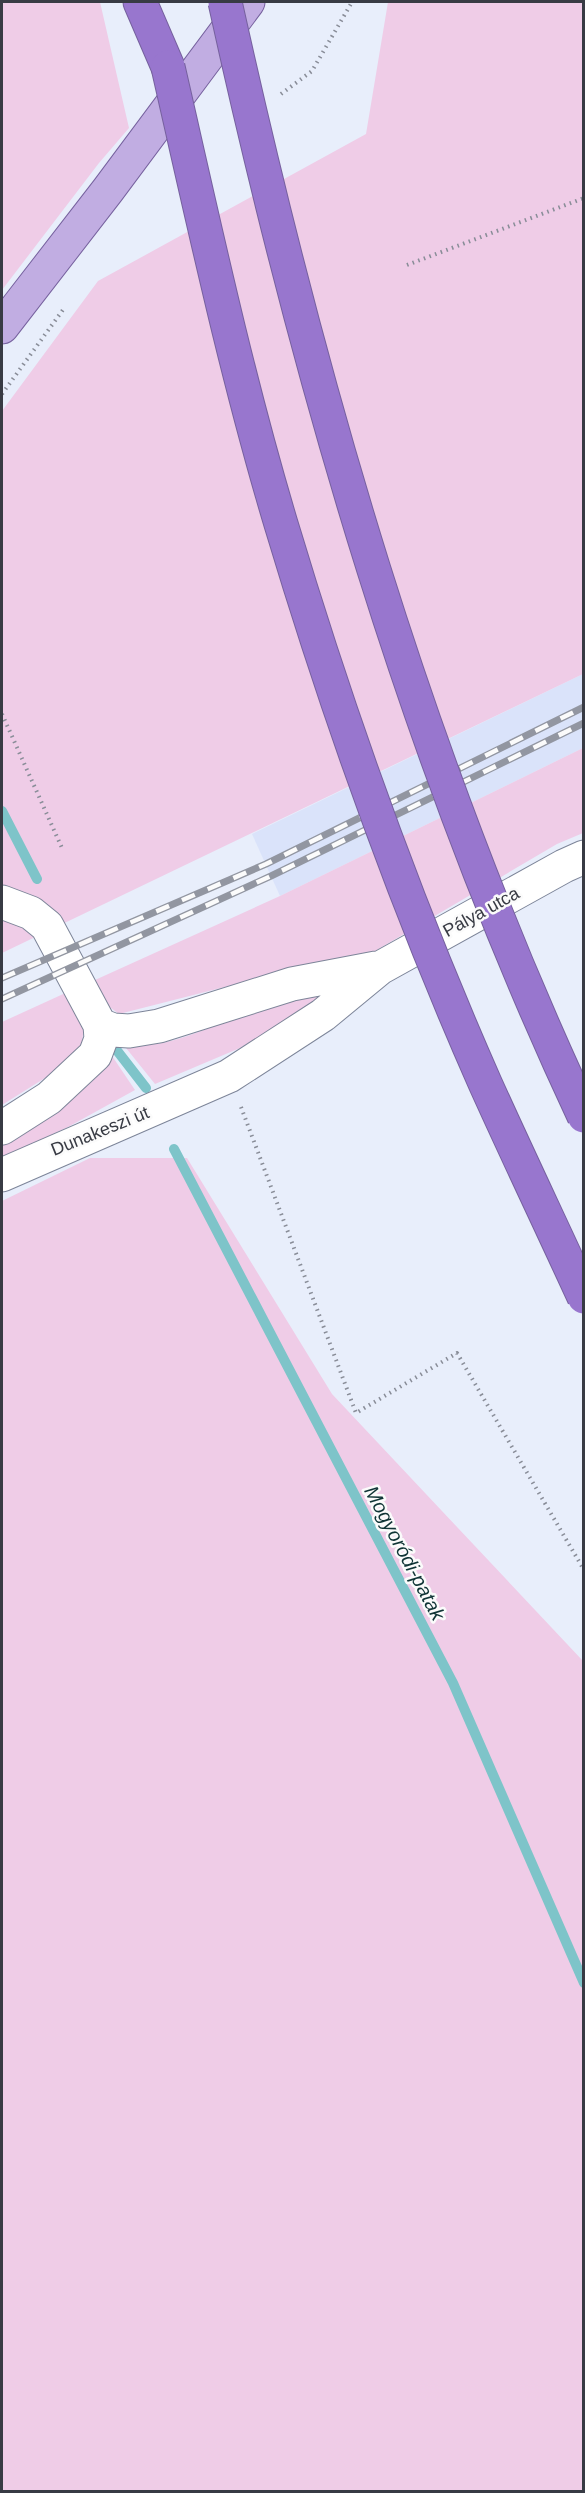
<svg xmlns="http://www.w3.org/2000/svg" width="585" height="2493" font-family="Arial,sans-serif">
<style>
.built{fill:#dae3fa}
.green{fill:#efcce7}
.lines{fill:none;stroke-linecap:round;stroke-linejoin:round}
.stream{stroke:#7ec4c9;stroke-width:10}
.minor-casing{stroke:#7d8599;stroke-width:35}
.major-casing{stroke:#76619e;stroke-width:35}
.highway-casing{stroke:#76619e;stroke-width:35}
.path{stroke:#898d98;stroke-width:4;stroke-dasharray:1.5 4.5;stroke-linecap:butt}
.minor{stroke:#fff;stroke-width:33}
.major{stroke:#c1ade2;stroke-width:33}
.highway{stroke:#9876ce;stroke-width:33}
.rail-casing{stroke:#9296a1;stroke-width:7}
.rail{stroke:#fbfbfb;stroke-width:4.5;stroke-dasharray:14;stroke-linecap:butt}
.highway-bridge-casing{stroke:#76619e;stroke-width:35;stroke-linecap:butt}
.highway-bridge{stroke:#9876ce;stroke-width:33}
.labels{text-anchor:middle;stroke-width:5;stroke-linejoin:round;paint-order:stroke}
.street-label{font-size:18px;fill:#383b44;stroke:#fbfbfb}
.water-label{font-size:20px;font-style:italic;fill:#103436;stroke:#fbfbfb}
</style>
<rect width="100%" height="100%" fill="#e8eefb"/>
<path class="built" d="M583,674v74l-303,148 -28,-62z"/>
<path class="green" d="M2,2h98l29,126 -30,35 -97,127z
M388,2h195v672l-581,279v-542l96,-130 268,-147z
M583,748v85l-26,11 -187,110 -98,21 -153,39 -12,-9 -12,-25 185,-84z
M347,981l-46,32 -61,35 -85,36 -33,-41c41,8 73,-11 111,-24 38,-12 76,-25 114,-38z
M72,990l13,30 -5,36 -78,49v-83z
M108,1050l27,40 -67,37 -66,31v-12l14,-10z
M90,1158h97l145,236 251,267v830h-581v-1290z"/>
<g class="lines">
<path class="stream" d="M2,811l35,68
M115,1048l31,40
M174,1149l279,534 131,300"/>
<g class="minor-casing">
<path id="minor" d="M2,902l29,11 16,13 53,99 1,14 -6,16 -46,43 -47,30
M100,1025l13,5 16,1 30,-5 133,-42 84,-16
M2,1175l227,-99 94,-61 57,-47 184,-102 20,-9"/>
</g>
<g class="major-casing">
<path id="major" d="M2,327l106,-137 140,-188"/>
</g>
<g class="highway-casing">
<path id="highway" d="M140,2l28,65"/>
</g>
<path class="path" d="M281,94l31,-23 40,-69
M407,265l177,-67
M2,394l63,-87
M2,714l60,134
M241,1107l115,306 101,-60 127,217"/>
<use href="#minor" class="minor"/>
<use href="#major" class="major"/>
<use href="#highway" class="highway"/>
<g class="rail-casing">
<path id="rail" d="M2,978l264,-114 318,-157
M2,999l269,-123 313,-153"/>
</g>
<use href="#rail" class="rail"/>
<g class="highway-bridge-casing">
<path id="highway-bridge" d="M225,2c84,381 193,760 359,1114
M168,67c35,153 68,307 113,457 57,190 124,378 204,559 32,71 66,142 99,214"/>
</g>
<use href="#highway-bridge" class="highway-bridge"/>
</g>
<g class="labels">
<g class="street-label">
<text transform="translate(481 912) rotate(-29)" y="6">Pálya utca</text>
<text transform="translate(100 1131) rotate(-22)" y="6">Dunakeszi út</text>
</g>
<g class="water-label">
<text transform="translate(405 1553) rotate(62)" y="7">Mogyoródi-patak</text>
</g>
</g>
<rect width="585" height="2493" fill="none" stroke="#383b44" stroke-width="6"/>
</svg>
